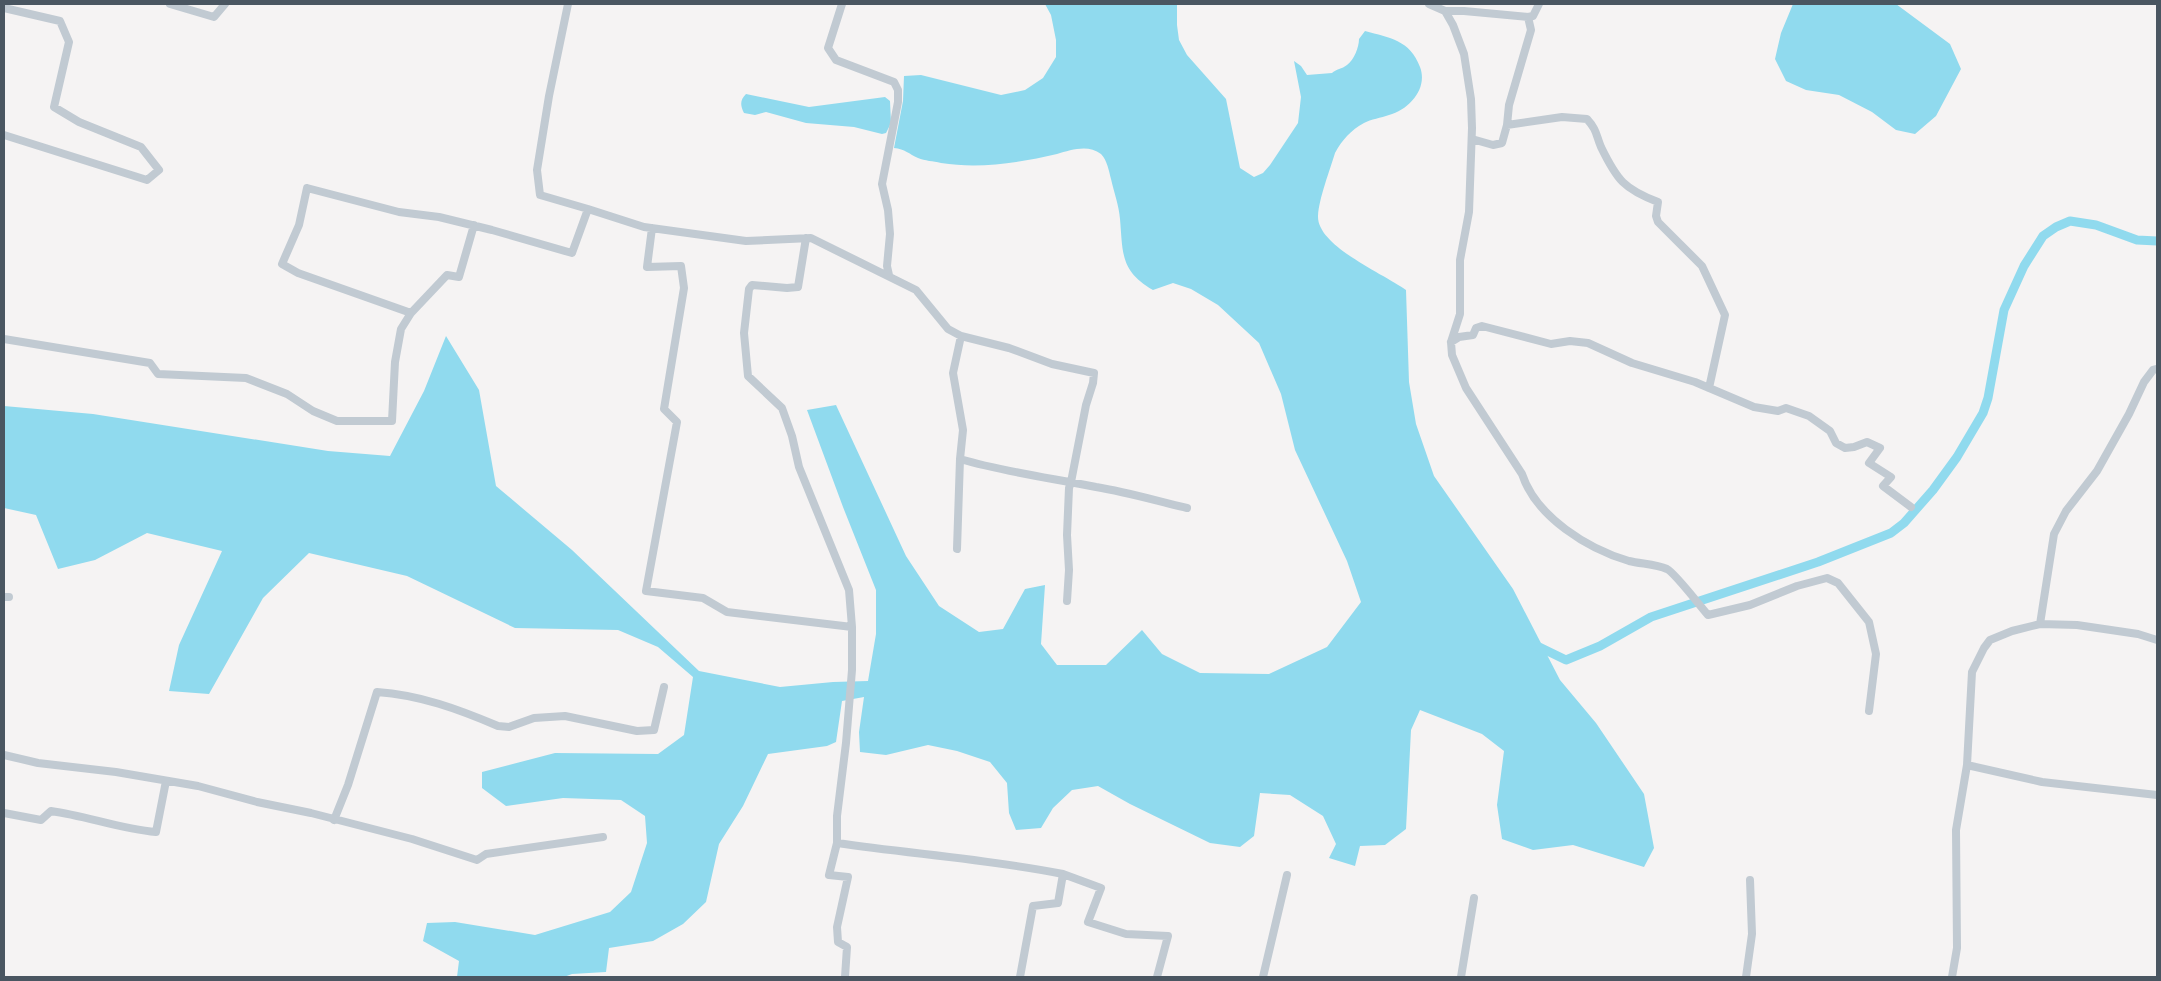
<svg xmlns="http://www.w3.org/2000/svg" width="2161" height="981" font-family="'DM Sans',sans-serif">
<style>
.water{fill:#90daee}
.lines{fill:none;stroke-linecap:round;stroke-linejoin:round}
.canal{stroke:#90daee;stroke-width:9}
.street{stroke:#c1cad2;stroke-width:8}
</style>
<rect width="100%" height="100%" fill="#f5f3f3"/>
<path class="water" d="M1045,4h132v21l2,15 8,15 39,44 14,69 14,9 9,-4 7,-8 28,-42 3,-26 -7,-36 7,5 6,9 25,-2c4,-4 10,-4 15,-8 7,-5 12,-18 12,-26l6,-8c25,7 45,9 55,36 8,21 -10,42 -31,48 -8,3 -18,4 -25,8 -13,7 -22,17 -29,30 -5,17 -16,45 -17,63 -1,30 66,58 88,74l3,92 7,42 18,52 79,113 47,91 36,43 48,71 10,54 -10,19 -71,-22 -40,5 -31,-11 -5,-34 7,-54 -22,-17 -62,-24 -9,20 -5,99 -21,16 -25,1 -5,20 -26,-8 7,-14 -13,-28 -33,-21 -30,-2 -6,43 -14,11 -30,-4 -80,-39 -32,-18 -26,4 -19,18 -12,20 -25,2 -7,-17 -2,-30 -17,-21 -33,-11 -29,-6 -42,10 -26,-3 -1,-20 5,-35 -22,4 -6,41 -9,4 -59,8 -25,52 -24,38 -13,58 -23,22 -30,17 -44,7 -3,24 -34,2 -8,3h-107l2,-16 -36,-20 4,-18 28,-1 80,13 75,-23 21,-20 16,-49 -2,-27 -24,-16 -58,-2 -57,8 -24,-18v-16l73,-19 103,1 26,-19 9,-58 -35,-30 -40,-17 -103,-2 -108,-52 -98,-23 -46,45 -54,96 -40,-3 10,-46 43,-94 -75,-18 -52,27 -37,9 -22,-54 -32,-7v-102l89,8 235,37 62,5 34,-65 22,-55 33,54 17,96 76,64 127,121 81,16 53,-5 35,-1 8,-47v-44l-33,-83 -36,-97 29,-5 70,151 33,50 40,26 24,-3 22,-40 20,-4 -4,59 16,21h49l36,-35 20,24 38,19 69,1 58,-27 34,-45 -14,-41 -52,-111 -14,-56 -22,-51 -41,-38 -27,-16 -18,-6 -20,7c-33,-19 -30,-37 -33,-71 -1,-13 -6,-27 -9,-40 -2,-8 -4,-19 -10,-25 -13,-10 -30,-4 -44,0 -38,9 -78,15 -116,9 -8,-2 -16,-2 -23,-5 -9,-4 -13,-9 -24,-10l9,-47 1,-25 17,-1 80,20 24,-5 18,-12 13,-21v-17l-5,-25z
M1793,4h103l54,40 11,25 -25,47 -21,18 -19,-4 -24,-18 -33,-17 -33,-5 -20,-9 -11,-22 6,-26z
M746,94l63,13 76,-10 5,4 1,22 -5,10 -4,1 -28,-7 -48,-4 -40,-11 -11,3 -11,-2c-4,-8 -4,-13 2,-19z"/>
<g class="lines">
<path class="canal" d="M1533,644l33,16 34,-14 51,-29 167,-55 73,-29 13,-10 29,-33 24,-33 26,-44 5,-15 16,-88 20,-44 19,-30 13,-9 14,-6 26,4 41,15 20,1"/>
<path class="street" d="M170,4l44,13 11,-13
M568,4l-19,92 -12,74 3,25 48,14
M842,4l-14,44 8,12 58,22 4,8v12l-16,82 6,26 2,24 -3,32 2,9
M1429,4l16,7 8,14 11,29 7,45 1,29 -3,84 -9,48v54l-9,28 1,13 14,33 56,86c14,43 66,75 107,87 12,3 27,3 38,8 8,4 33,37 41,46l42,-10 47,-19 30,-8 11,5 31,39 7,32 -7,57
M4,8l56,13 9,21 -15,65 25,15 62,25 18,23 -12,10 -143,-45
M1445,11h19l64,6 3,13 -22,75 -2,20 55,-8 25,2c10,11 9,16 14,28 16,33 23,42 57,55l-2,14 2,6 44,44 23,49 -16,73
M1528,17l5,-1 6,-12
M1472,139l21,6 9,-2 5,-18
M652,228l-5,39 34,-1 3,22 -20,121 13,13 -31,169 57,7 24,14 125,15
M806,238l-8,49 -11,1 -35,-3 -3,4 -5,44 4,43 34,32 10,28 7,31 50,123 3,37v43l-6,73 -9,73v27l-8,32 19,2 -11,50 1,15 9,5 -2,30
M411,313l36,-38 12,2 15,-52
M4,339l146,24 8,11 88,4 41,16 26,17 24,10h55l3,-59 6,-33 10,-16 -113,-40 -16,-9 17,-39 8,-37 92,24 40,5 53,13 80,23 16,-44 56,18 102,14 65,-3 105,52 32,39 13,7
M1451,342l8,-5 14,-2 3,-7 6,-2 69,18 19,-3 18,2 44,20 63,19 59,25 24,4 8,-3 23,8 21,15 6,12 9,5 9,-1 13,-5 13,6 -11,15 22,14 -8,9 28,21
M957,549l3,-90
M4,597h5
M1067,601l2,-31 -2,-35 2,-47 2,-6 15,-77 7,-22 1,-10 -42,-9 -43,-16 -48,-12 -8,37 10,57 -3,29c44,13 91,19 136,28 31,5 61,14 91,21
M2040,624l14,-90 12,-23 31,-40 32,-57 15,-32 9,-12 4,-1
M4,755l34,8 78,9 82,14 59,16 54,11 101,26 65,21 9,-6 117,-17
M1967,765l5,-93 12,-24 6,-8 22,-9 28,-7 37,1 61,9 19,6
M4,813l37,7 10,-9c36,5 69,18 105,21l10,-51
M334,820l14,-35 29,-93c43,3 81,17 121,34l11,1 25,-9 31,-2 72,15 17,-1 10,-43
M837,843c75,11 151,16 226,31
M1020,977l13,-71 25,-3 5,-29 38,14 -13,34 38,12 42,2 -11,41
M1263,977l24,-102
M1461,977l13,-79
M1746,977l6,-43 -2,-54
M1952,977l5,-29 -1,-118 11,-65 75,17 115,13"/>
</g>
<rect width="2161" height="981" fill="none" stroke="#4a5661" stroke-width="10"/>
</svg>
